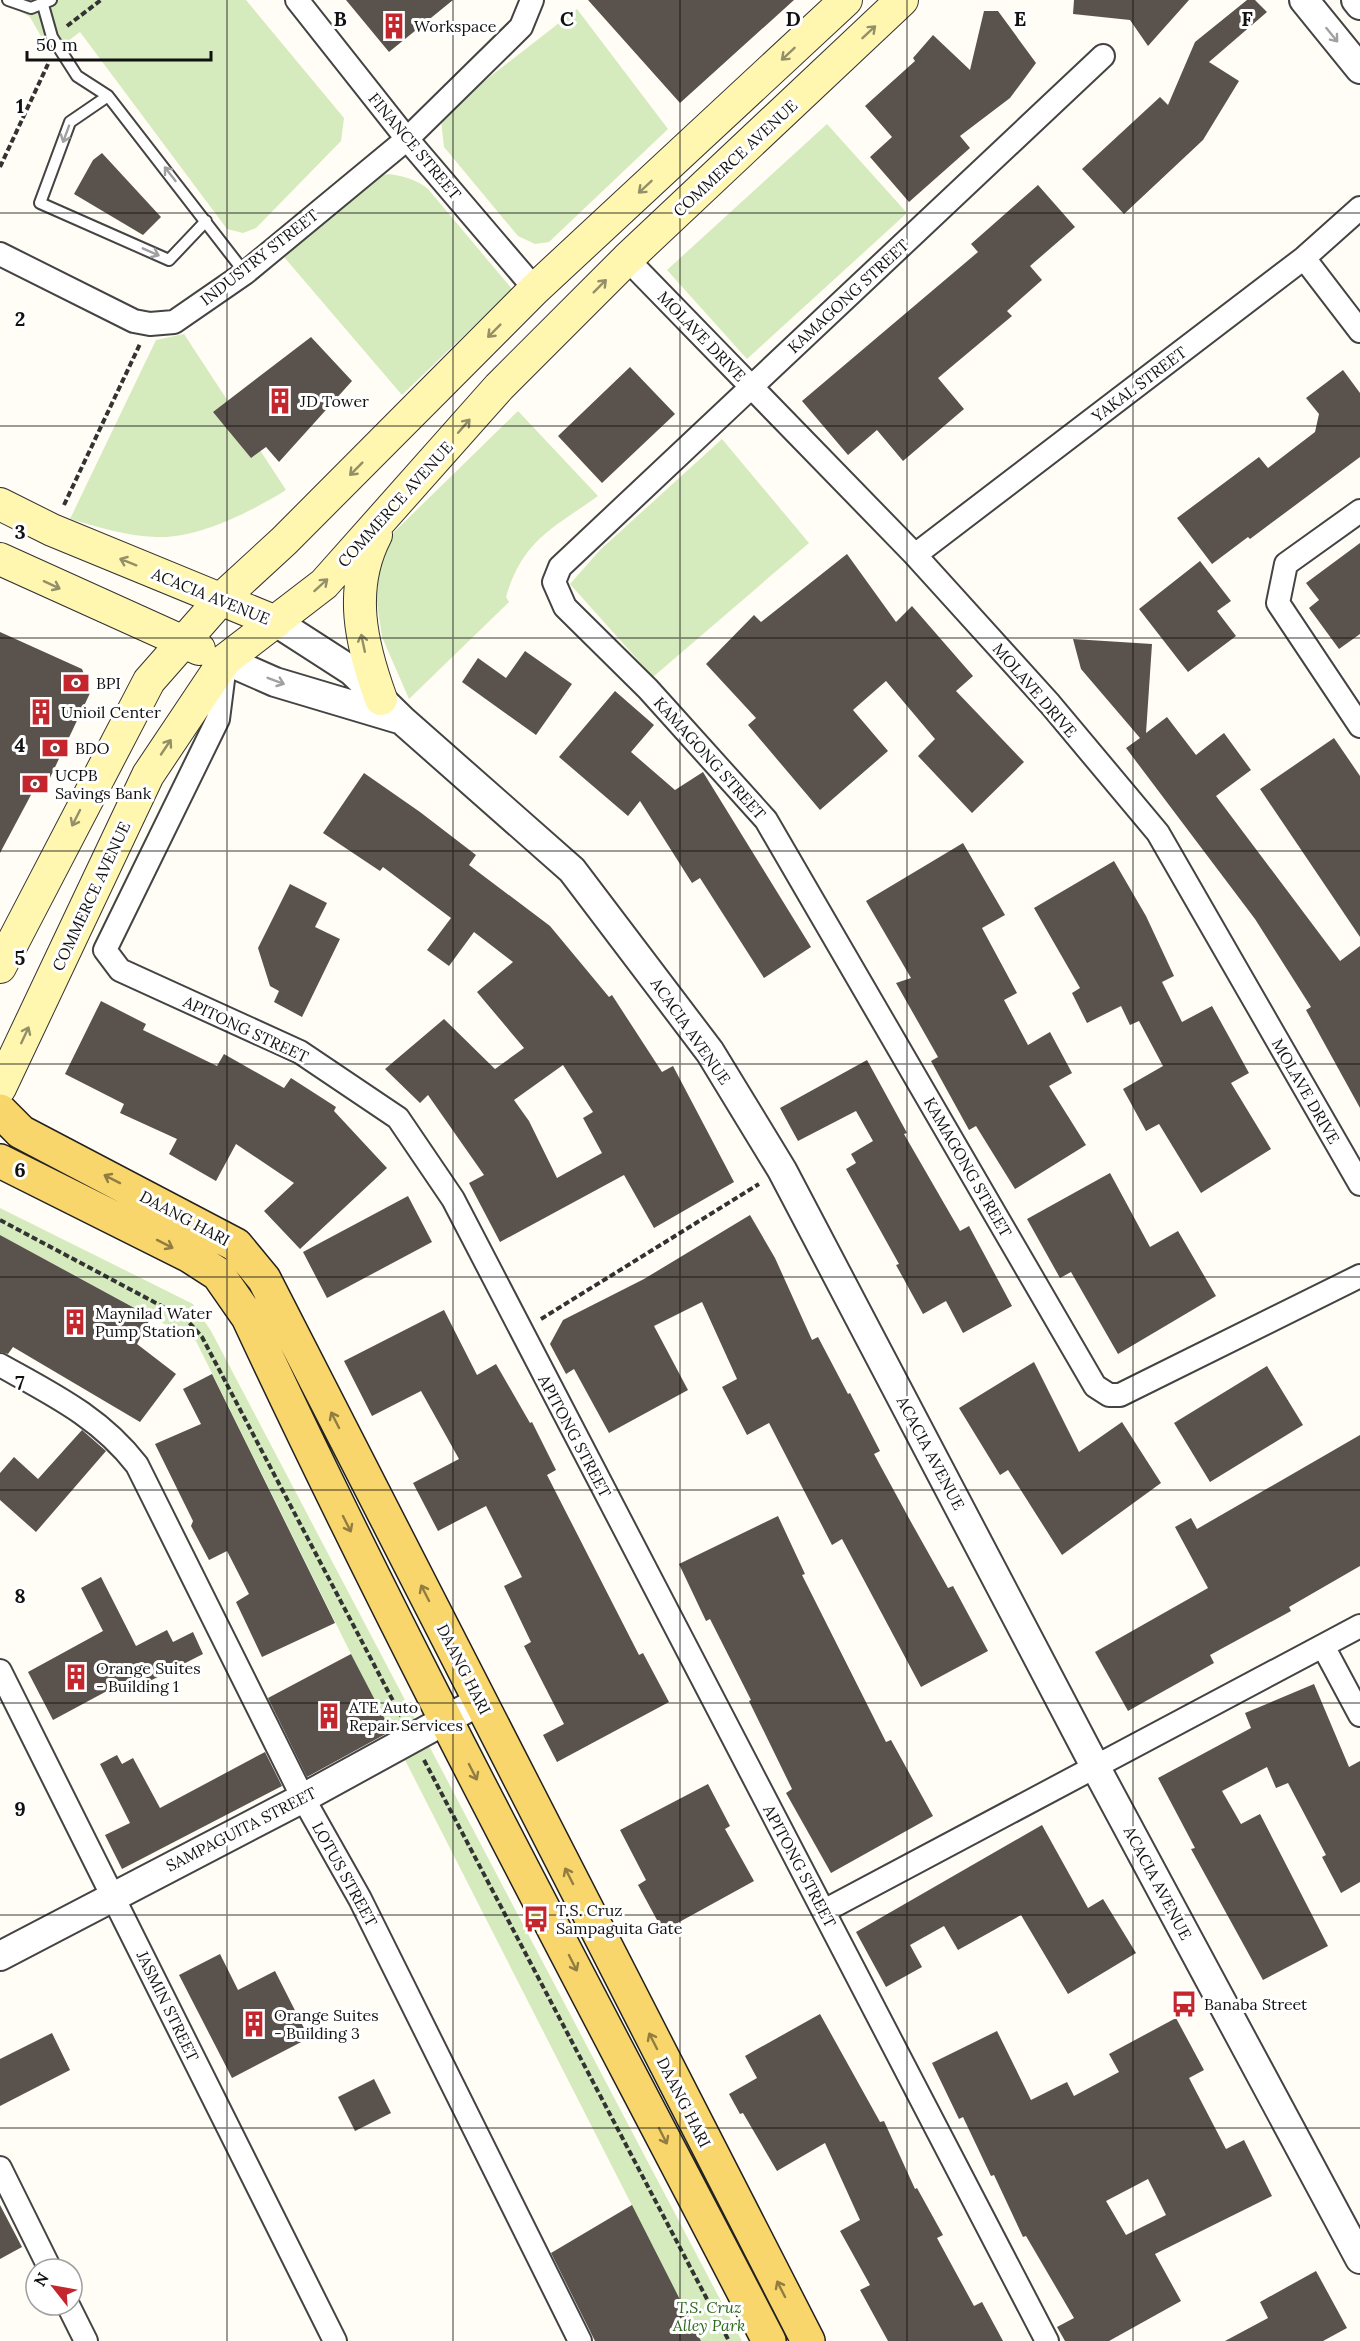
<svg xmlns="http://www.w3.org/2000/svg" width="1360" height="2341" font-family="Lora,serif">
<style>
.green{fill:#d5ebbd}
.building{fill:#5a524d;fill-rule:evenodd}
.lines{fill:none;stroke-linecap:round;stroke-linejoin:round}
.service-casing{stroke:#444;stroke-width:14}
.minor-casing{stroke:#444;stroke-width:26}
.tertiary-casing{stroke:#444;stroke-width:32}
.secondary-casing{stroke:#333;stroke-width:34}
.primary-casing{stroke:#222;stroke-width:36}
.path{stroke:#333;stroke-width:4;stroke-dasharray:6 3;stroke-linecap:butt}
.service{stroke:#fff;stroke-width:10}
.minor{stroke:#fff;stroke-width:22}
.tertiary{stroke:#fff;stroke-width:28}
.secondary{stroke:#fff6b0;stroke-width:32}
.primary{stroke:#f9d66b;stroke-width:33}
.oneway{stroke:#948f68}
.oneway2{stroke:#a0a0a0}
.oneway3{stroke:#917d42}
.grid{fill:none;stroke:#111;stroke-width:1.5;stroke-opacity:0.55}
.labels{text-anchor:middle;stroke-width:6;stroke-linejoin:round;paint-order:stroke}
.poi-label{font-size:16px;fill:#111;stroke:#fff;text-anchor:start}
.street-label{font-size:16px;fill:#111;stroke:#fff}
.park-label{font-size:16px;font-style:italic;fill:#2f6b1f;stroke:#fff}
.grid-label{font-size:20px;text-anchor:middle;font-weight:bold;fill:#111;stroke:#fff;stroke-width:6;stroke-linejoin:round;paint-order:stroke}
</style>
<rect width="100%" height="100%" fill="#fffdf5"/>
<path class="green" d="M0,0h246l98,118 -3,23 -85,87 -13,5 -16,-4 -147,-197 -29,22 -21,-37z
M577,9l91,120 -119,113 -14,2 -17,-8 -74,-89 -3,-27 10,-13z
M827,124l80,89 -160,146 -80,-89z
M388,174c15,2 28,5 40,15l84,100 -110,106 -118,-138 87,-78z
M184,334l102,156c-34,21 -88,49 -130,47 -29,-1 -58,-10 -86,-18l86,-179z
M518,411l80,85c-45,32 -76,45 -92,101l3,5 -100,97 -27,-62 -9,-61 19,-42z
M722,439l87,104 -156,134 -83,-93 30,-34z
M0,1208l193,96 18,27 531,1010h-41l-350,-687 -155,-313 -196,-106z"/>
<path class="building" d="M346,0h107l-64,52z
M588,0h206l-114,103z
M1074,0h115l-41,46 -18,-26 -57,-6z
M1247,0h8l12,12 -58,50 30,19 -36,59 -79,74 -42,-45 78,-72 8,8 27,-63z
M984,11h14l38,52 -26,35 -50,38 10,12 -61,54 -39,-45 22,-20 -27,-31 50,-45 -2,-3 20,-23 37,35z
M102,153l59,64 -18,18 -69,-41 19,-34z
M1038,185l37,42 -45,39 12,14 -35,31 5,5 -74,62 26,31 -61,52 -26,-31 -29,25 -46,-54 176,-149 -7,-8z
M311,337l41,44 -73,81 -13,-15 -15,11 -38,-46z
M630,367l45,47 -73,69 -44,-47z
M1343,370l17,23v64l-110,82 -2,-2 -36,27 -35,-46 82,-61 9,11 47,-36 4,-18 -13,-16z
M1360,543v91l-21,15 -30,-41 10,-8 -13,-17z
M847,554l49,68 16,-16 61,70 -17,15 68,71 -52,51 -54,-57 17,-17 -49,-58 -33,29 35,41 -68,59 -72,-85 8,-7 -50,-54 48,-49 7,7z
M1200,561l31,40 -14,10 19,25 -48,36 -49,-63z
M0,632l82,37 9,22 -43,91 -8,-4 -40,75z
M1073,639l79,5 -6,89 21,-16 29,38 28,-22 27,37 -35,26 124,165 20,-15v162l-54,-98 5,-3 -56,-88 -129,-171 14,-10 -59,-69z
M525,651l47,33 -36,51 -74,-53 16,-24 28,20z
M615,691l39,34 -23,27 44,38 28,-18 108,175 -47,31 -64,-100 -8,5 -52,-82 -12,15 -69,-59z
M1334,738l26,38v161l-100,-148z
M364,773l56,39 56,43 -7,10 81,61 59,71 3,-2 50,77 11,-6 61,116 -80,46 -30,-53 -124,67 -31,-59 15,-8 -56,-80 -8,8 -35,-34 59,-50 51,50 29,-21 -47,-56 36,-30 -39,-30 -25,34 -22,-16 24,-32 -68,-51 -3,4 -57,-38zM563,1065l30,47 -10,6 19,35 -45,25 -28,-57 -15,-21z
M963,843l42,72 -23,13 35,65 -13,7 24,45 22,-13 22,41 -23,13 37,59 -71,44 -39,-63 -7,4 -38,-69 7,-4 -42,-74 15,-5 -45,-77z
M1114,861l32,55 28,60 -12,6 20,40 30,-16 37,67 -18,10 40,66 -70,44 -42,-69 -13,7 -23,-42 40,-23 -24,-45 -9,4 -9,-19 -34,17 -15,-30 8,-5 -46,-80z
M290,884l37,19 -12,24 25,12 -38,78 -28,-15 5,-11 -9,-5 -12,-38z
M101,1001l45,23 -3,6 74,36 7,-12 60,34 7,-10 45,29 -2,4 53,57 -87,81 -36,-38 30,-28 -58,-39 -20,37 -47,-27 8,-15 -57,-26 4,-9 -59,-30z
M867,1060l40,73 -3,1 56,97 9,-5 43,80 -49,27 -17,-32 -23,13 -27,-49 3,-1 -53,-95 10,-6 -5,-9 22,-13 -17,-30 -58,30 -18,-33z
M1110,1173l40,74 28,-16 38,65 -98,58 -47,-82 -11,6 -33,-59z
M408,1196l24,46 -105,56 -24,-46z
M750,1215l25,43 37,82 6,-3 30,57 2,-1 30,58 -6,3 37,68 37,66 5,-2 35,65 -67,36 -79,-148 -10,6 -63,-122 -22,12 -25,-48 15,-8 -35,-77 -48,24 34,64 -79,43 -35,-64 -8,5 -16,-30 13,-24 81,-41z
M0,1235l151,82 -14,27 39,30 -36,48 -127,-75 -5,7 -8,-2z
M444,1310l33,65 19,-11 34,59 2,-1 24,48 -9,5 92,180 4,-2 26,49 -112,60 -14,-27 21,-11 -40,-78 7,-4 -27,-56 18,-9 -36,-71 -48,25 -25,-48 46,-24 -38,-68 -49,25 -28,-55z
M1034,1362l45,90 43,-30 39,61 -99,72 -54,-85 -8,5 -41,-67z
M1267,1366l36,59 -93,57 -36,-59z
M212,1374l123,249 -73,34 -26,-55 13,-8 -22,-43 -18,9 -18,-34 2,-5 -38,-77 46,-20 -18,-35z
M82,1430l24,21 -70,81 -36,-32v-27l14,-16 24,22z
M1360,1435v131l-71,41 2,4 -81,44 4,8 -86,48 -33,-59 113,-64 -33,-61 16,-9 6,11z
M778,1516l27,58 -3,1 84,167 5,-2 42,76 -102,57 -45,-80 6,-4 -43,-88 2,-1 -41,-81 -4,2 -27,-57z
M101,1577l35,69 31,-16 6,12 20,-10 10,22 -65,33 -5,-10 -80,43 -25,-48 75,-41 -22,-43z
M351,1654l40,77 -84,46 -39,-79z
M1314,1684l35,83 11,-6v121l-19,11 -19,-36 4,-2 -38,-72 -12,5 -9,-21 -45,24 19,33 19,-10 68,132 -65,34 -72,-131 4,-1 -37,-70 93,-50 -6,-15z
M265,1752l17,34 -160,83 -17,-34 25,-12 -30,-59 17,-9 5,9 11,-6 27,50z
M708,1784l22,42 -5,3 29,52 -91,50 -25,-46 8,-5 -26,-50z
M1042,1825l46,83 15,-9 33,54 -68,41 -47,-79 -63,35 -14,-24 -34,19 12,22 -36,20 -30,-55z
M220,1954l18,36 37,-19 34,67 -77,40 -53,-103z
M820,2014l60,108 4,-1 31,68 2,-1 26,47 -6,3 37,68 8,-4 21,39h-115l-28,-51 10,-5 -30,-54 20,-11 -35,-77 -48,28 -34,-58 -3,1 -11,-20 28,-16 -12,-22z
M1176,2018l28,52 -15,8 37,71 18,-9 28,56 -117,58 26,47 -72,40h-44l-8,-14 17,-9 -48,-82 -3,1 -29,-62 -3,1 -28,-59 -4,2 -27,-56 65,-32 34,69 36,-18 7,14 45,-24 -10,-18zM1148,2179l18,36 -40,20 -20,-34z
M52,2033l18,37 -70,36v-47z
M374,2079l17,34 -36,18 -17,-34z
M0,2205l22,42 -22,12z
M632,2205l69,136h-106l-44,-88z
M1316,2271l31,57 -24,13h-98l43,-23 -8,-16z"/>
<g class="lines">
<g class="service-casing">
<path id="service" d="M8,0l23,8 20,-8
M43,5l9,32 25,39 31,20 137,177
M108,96l-38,26 -30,81 129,57 37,-39"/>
</g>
<g class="minor-casing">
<path id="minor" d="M297,0l110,139 128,150
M1103,56l-543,511 -6,15 11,25 83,82 118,131 329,566 14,9h11l240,-119
M0,254l134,67 16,3 24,-2 71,-49 162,-134 114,-112 11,-27
M1304,258l56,73
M627,259l288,296 135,149 108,129 202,351
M1360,511l-74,53 -8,39 82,123
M915,555l389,-297 56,-50
M225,664l-7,55 -113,231 15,20 180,82 98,66 55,81 594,1142
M0,1365c52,29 100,52 137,100l166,333 57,101 220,442
M1323,1646l37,69
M0,1671l335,670
M824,1911l536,-285
M0,2168l50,101
M68,2305l18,36"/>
</g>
<g class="tertiary-casing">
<path id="tertiary" d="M1304,0l56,69
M1356,0l4,5
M276,622l76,49 50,49 170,150 138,182 72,118 314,598 264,491
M225,660l50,22 124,37
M0,1956l303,-158 177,-97"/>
</g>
<g class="secondary-casing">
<path id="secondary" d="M0,504l52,26 224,92
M376,535c-28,54 -15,109 5,164
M0,559l199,90
M0,967l149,-286 73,-83 62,-57 251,-252 311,-289
M0,1088l148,-313 77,-115 99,-76 175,-197 128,-128 275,-259"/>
</g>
<g class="primary-casing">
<path id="primary" d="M0,1111l21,21 215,113 28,34 544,1062
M0,1161l190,95 28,18 30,43c162,347 345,684 521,1024"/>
</g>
<path class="path" d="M67,26l34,-26
M0,167l48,-103
M64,505l76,-161
M0,1220l186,99 16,18 199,379
M541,1319l218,-135
M424,1760l305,581"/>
<use href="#service" class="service"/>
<use href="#minor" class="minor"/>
<use href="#tertiary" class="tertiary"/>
<use href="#secondary" class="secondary"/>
<use href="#primary" class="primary"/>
</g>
<defs><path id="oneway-shaft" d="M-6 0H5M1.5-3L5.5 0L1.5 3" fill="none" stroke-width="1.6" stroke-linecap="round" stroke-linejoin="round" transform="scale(1.5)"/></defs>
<g class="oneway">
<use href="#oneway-shaft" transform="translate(869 32) rotate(-43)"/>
<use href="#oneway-shaft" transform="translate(788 54) rotate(137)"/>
<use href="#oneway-shaft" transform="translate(645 187) rotate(137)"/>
<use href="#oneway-shaft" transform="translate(600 286) rotate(-45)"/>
<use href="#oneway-shaft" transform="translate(494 331) rotate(135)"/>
<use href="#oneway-shaft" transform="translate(464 426) rotate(-49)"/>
<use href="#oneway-shaft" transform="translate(356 469) rotate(135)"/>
<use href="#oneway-shaft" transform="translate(128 562) rotate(-158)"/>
<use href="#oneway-shaft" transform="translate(52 585) rotate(25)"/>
<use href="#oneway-shaft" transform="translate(321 585) rotate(-42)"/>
<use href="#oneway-shaft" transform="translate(363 643) rotate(-102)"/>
<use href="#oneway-shaft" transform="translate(166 747) rotate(-56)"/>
<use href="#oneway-shaft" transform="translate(76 818) rotate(117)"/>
<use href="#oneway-shaft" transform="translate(25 1035) rotate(-65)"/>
</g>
<g class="oneway2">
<use href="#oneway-shaft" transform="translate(1332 35) rotate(51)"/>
<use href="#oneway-shaft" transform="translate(66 134) rotate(110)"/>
<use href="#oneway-shaft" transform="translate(170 174) rotate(-128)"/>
<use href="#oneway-shaft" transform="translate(151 252) rotate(24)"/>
<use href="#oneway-shaft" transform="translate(276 681) rotate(21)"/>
</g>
<g class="oneway3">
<use href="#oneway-shaft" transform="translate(112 1179) rotate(-153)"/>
<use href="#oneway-shaft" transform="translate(165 1244) rotate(27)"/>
<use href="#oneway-shaft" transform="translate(335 1420) rotate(-117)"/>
<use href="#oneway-shaft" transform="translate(347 1524) rotate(63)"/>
<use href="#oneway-shaft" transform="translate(425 1593) rotate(-117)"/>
<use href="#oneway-shaft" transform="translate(473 1772) rotate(63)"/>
<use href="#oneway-shaft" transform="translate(569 1876) rotate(-117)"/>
<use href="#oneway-shaft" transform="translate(573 1963) rotate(63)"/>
<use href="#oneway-shaft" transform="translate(653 2041) rotate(-117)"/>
<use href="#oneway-shaft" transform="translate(663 2136) rotate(63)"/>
<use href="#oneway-shaft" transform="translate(781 2289) rotate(-117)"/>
</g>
<path class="grid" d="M227,0v2341M453,0v2341M680,0v2341M907,0v2341M1133,0v2341M0,213h1360M0,426h1360M0,638h1360M0,851h1360M0,1064h1360M0,1277h1360M0,1490h1360M0,1703h1360M0,1915h1360M0,2128h1360"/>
<defs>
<g id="building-bare" transform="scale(2.07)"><path d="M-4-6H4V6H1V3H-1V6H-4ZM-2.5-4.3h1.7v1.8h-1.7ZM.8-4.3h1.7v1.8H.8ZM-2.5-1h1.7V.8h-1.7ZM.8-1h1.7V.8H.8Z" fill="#c4262e" stroke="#fff" stroke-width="2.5" paint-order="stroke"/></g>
<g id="bank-bare" transform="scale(2.07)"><path d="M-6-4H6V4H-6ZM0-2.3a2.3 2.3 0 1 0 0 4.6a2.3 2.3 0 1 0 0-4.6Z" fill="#c4262e" stroke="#fff" stroke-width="2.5" paint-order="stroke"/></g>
<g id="bus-bare" transform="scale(2.07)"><path d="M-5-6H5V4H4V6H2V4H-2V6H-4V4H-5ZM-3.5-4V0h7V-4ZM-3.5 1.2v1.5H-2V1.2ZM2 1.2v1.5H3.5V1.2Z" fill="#c4262e" stroke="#fff" stroke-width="2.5" paint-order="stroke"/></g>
</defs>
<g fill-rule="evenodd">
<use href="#building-bare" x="394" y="26"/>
<use href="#building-bare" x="280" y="401"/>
<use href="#bank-bare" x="76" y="683"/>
<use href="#building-bare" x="41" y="712"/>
<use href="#bank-bare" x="55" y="748"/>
<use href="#bank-bare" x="35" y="784"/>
<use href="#building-bare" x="75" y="1322"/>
<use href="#building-bare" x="76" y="1677"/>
<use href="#building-bare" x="329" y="1716"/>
<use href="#bus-bare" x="536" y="1919"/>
<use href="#bus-bare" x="1184" y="2004"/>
<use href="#building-bare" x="254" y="2024"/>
</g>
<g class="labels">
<g class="poi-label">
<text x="414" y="32">Workspace</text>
<text x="300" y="407">JD Tower</text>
<text x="96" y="689">BPI</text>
<text x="61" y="718">Unioil Center</text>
<text x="75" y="754">BDO</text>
<text x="55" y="781">UCPB<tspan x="55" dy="18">Savings Bank</tspan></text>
<text x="95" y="1319">Maynilad Water<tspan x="95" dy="18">Pump Station</tspan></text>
<text x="96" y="1674">Orange Suites<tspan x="96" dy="18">- Building 1</tspan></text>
<text x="349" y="1713">ATE Auto<tspan x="349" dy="18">Repair Services</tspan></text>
<text x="556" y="1916">T.S. Cruz<tspan x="556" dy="18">Sampaguita Gate</tspan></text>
<text x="1204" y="2010">Banaba Street</text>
<text x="274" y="2021">Orange Suites<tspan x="274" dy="18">- Building 3</tspan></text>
</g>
<g class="street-label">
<text transform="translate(415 146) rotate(50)" y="6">FINANCE STREET</text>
<text transform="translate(735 158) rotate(-43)" y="6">COMMERCE AVENUE</text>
<text transform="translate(259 257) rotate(-38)" y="6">INDUSTRY STREET</text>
<text transform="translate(848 296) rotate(-43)" y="6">KAMAGONG STREET</text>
<text transform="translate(702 336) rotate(46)" y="6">MOLAVE DRIVE</text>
<text transform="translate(1139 384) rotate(-37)" y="6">YAKAL STREET</text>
<text transform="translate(395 504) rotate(-48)" y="6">COMMERCE AVENUE</text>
<text transform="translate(211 596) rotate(22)" y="6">ACACIA AVENUE</text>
<text transform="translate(1035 690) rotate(49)" y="6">MOLAVE DRIVE</text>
<text transform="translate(710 758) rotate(48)" y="6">KAMAGONG STREET</text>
<text transform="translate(91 896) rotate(-65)" y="6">COMMERCE AVENUE</text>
<text transform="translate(246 1029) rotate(25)" y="6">APITONG STREET</text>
<text transform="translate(691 1031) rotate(55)" y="6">ACACIA AVENUE</text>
<text transform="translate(1306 1091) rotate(60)" y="6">MOLAVE DRIVE</text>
<text transform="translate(968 1167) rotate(60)" y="6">KAMAGONG STREET</text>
<text transform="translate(185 1218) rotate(28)" y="6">DAANG HARI</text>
<text transform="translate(575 1436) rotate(62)" y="6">APITONG STREET</text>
<text transform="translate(931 1453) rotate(62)" y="6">ACACIA AVENUE</text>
<text transform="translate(464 1669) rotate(63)" y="6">DAANG HARI</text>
<text transform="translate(241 1829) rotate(-27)" y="6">SAMPAGUITA STREET</text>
<text transform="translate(800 1866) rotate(62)" y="6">APITONG STREET</text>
<text transform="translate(345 1874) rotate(61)" y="6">LOTUS STREET</text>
<text transform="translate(1158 1883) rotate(62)" y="6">ACACIA AVENUE</text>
<text transform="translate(168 2006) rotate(64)" y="6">JASMIN STREET</text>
<text transform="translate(684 2102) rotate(63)" y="6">DAANG HARI</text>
</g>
<g class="park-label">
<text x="709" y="2313">T.S. Cruz<tspan x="709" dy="18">Alley Park</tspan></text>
</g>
</g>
<g class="grid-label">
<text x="340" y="26">B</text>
<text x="567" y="26">C</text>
<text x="793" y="26">D</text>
<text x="1020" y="26">E</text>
<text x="1247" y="26">F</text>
<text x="20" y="113">1</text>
<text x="20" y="326">2</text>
<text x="20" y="539">3</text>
<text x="20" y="752">4</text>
<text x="20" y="965">5</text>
<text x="20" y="1177">6</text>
<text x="20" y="1390">7</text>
<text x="20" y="1603">8</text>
<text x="20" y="1816">9</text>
</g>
<g transform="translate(54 2287) rotate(301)"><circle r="28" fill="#ffffff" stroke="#a0a0a0" stroke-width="1.5"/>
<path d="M0-4.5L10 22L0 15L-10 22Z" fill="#c4262e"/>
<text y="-9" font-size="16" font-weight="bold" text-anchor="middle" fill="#111111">N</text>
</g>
<path d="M27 51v9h184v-9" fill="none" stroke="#111111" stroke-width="3"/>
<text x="36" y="51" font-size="18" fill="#111111" stroke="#ffffff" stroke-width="4.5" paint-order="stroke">50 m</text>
</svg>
